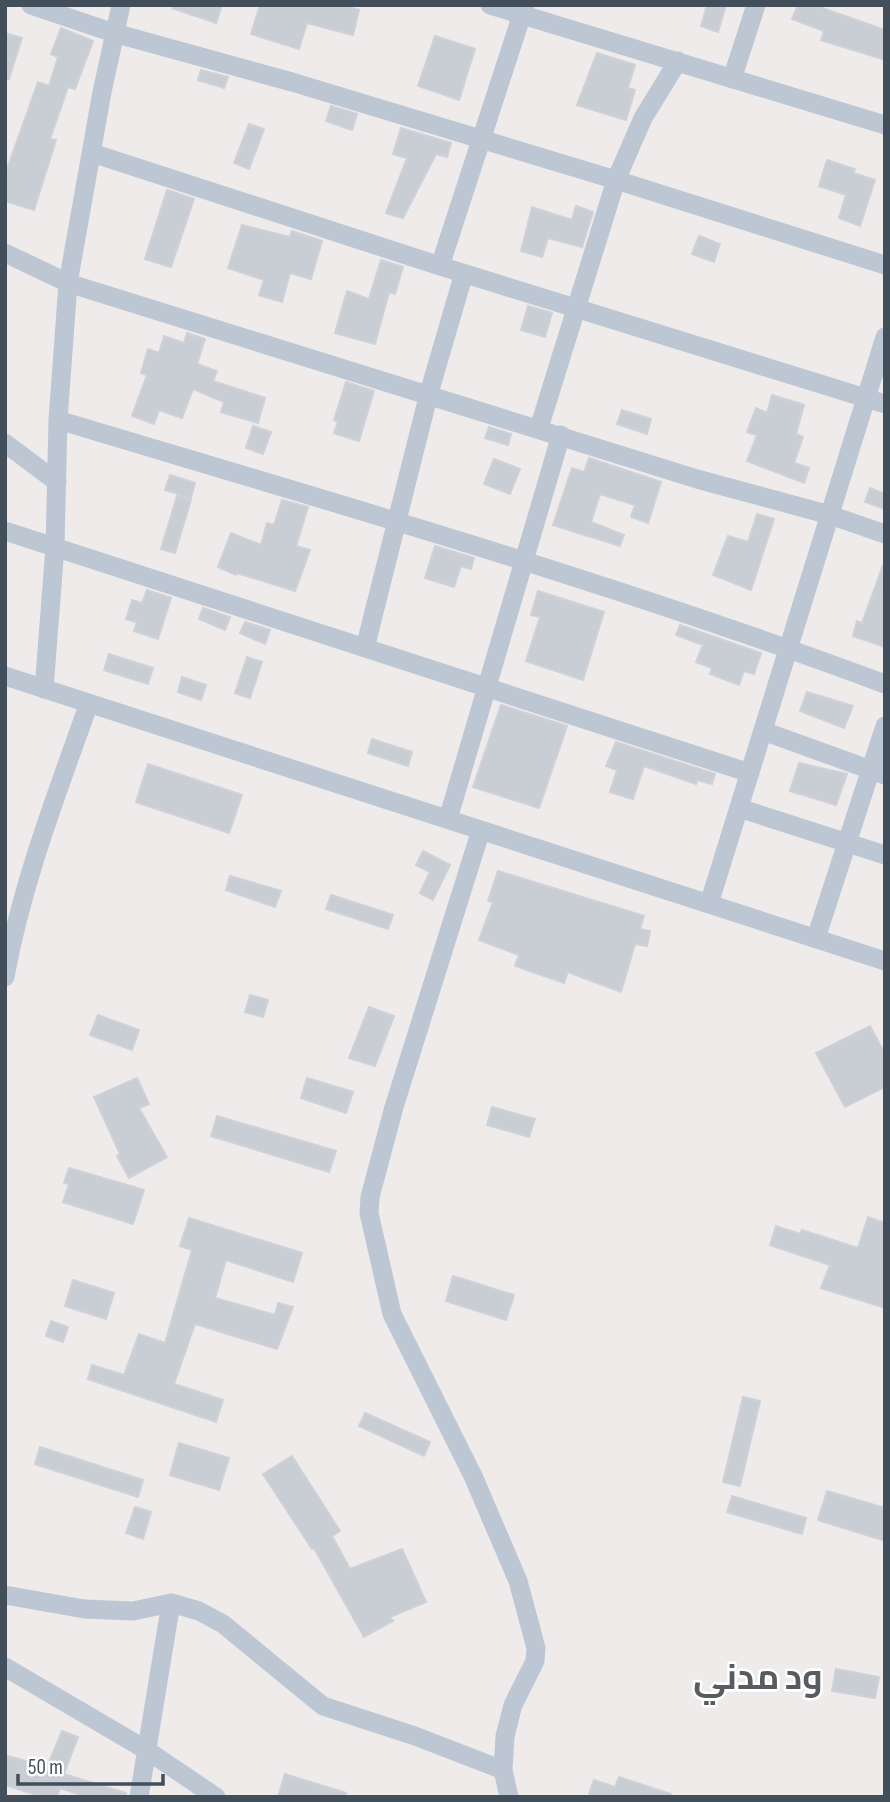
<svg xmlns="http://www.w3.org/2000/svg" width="890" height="1802" font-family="'Sofia Sans Condensed',Cairo,sans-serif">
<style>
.building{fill:#c9cdd4;stroke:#cfd1d8;stroke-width:2}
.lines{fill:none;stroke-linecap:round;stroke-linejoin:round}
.minor{stroke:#bdc7d3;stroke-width:19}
.labels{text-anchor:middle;stroke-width:5;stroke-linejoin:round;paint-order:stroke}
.town-label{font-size:35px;font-weight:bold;fill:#585c61;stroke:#fff}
</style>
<rect width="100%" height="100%" fill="#efebeb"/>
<path class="building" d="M173,5h49l-6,18 -44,-15z
M260,5h83l16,5 -6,25 -46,-12 -8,26 -48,-15z
M707,5h19l-8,27 -17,-6z
M798,5h16l71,25v30l-64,-20 3,-9 -32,-12z
M61,28l32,13 -18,48 -7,-2 -18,52 6,1 -22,70 -29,-9v-26l33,-93 11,4 9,-29 -7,-3z
M5,33l17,5 -13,41h-4z
M435,36l40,13 -16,51 -41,-14z
M597,53l38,12 -7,23 7,2 -9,30 -49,-15z
M201,70l27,7 -4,11 -26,-8z
M331,106l26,8 -5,16 -26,-9z
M249,124l15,5 -15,40 -15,-6z
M401,128l50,15 -4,14 -11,-3 -33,64 -17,-5 21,-55 -14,-4z
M827,160l28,9 -2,4 22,7 -15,46 -21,-8 7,-23 -27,-9z
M167,190l27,9 -23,68 -26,-8z
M576,206l17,6 -11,35 -34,-9 -6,19 -21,-6 11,-44 40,13z
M242,225l48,12 2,-6 30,10 -11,38 -21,-6 -8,29 -23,-7 5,-15 -36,-12z
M699,236l21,8 -6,18 -22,-8z
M381,260l22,7 -8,27 -6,-2 -14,52 -40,-11 12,-42 22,8z
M528,306l24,7 -7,24 -24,-7z
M187,333l18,6 -8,25 20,7 -4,10 52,17 -7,25 -37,-11 3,-10 -31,-13 -11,29 -23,-8 -5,14 -22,-8 15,-41 -6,-2 7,-24 11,4 5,-17 20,7z
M346,382l28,9 -15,50 -25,-8 4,-11 -4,-2z
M772,395l32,10 -8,29 7,3 -9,26 15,5 -5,15 -57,-22 10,-26 -10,-3 9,-24 11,5z
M622,410l29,9 -4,15 -30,-10z
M253,426l18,6 -8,22 -17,-6z
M489,427l22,7 -3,11 -23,-7z
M589,458l72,24 -13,41 -17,-6 4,-12 -35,-11 -9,28 33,13 -4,11 -67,-21 19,-57 12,4z
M494,459l26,10 -10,25 -26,-10z
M170,475l25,8 -4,15 -26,-8z
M870,488l15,6v15l-20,-7z
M177,496l14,4 -16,53 -14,-4z
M282,500l26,7 -12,39 14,4 -15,41 -58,-18 -1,2 -18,-8 13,-34 30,12 6,-22 7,2z
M757,514l17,5 -23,71 -38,-15 15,-39 20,6z
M435,546l39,12 -3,11 -10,-3 -7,21 -29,-9z
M883,565l2,72 -3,9 -29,-10 4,-15 5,2z
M147,590l24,8 -13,41 -24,-8 3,-9 -11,-3 6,-19 10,3z
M538,591l66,21 -21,68 -57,-19 14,-44 -9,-2z
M203,608l27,9 -5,13 -26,-11z
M245,622l25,8 -5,14 -25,-11z
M680,625l81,28 -7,21 -10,-3 -5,14 -29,-11 2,-6 -16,-6 7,-17 -27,-10z
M109,654l44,14 -5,16 -44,-14z
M247,657l15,5 -12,36 -15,-5z
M182,677l24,8 -5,15 -23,-8z
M807,692l46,14 -9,22 -44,-17z
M501,705l66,21 -28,82 -66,-21z
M372,739l40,13 -4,14 -40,-13z
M616,742l99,32 -3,10 -15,-4 -1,4 -52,-18 -11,33 -23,-7 7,-22 -11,-4z
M799,763l48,11 -11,31 -46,-14z
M148,764l94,31 -13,38 -93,-31z
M423,851l27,14 -17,35 -13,-7 10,-21 -14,-7z
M498,871l146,45 -4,13 10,2 -3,15 -12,-2 -14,48 -53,-20 -4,11 -49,-17 4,-11 -40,-15 14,-38 -5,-1z
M230,876l51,15 -6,16 -49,-17z
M331,895l62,20 -5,14 -62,-20z
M250,995l18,5 -5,17 -18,-5z
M369,1007l25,9 -19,50 -26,-8z
M98,1015l41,15 -7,20 -42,-15z
M870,1026l15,28v33l-40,20 -29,-54z
M137,1078l12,26 -10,4 28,49 -38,21 -12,-22 3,-2 -26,-57z
M307,1078l46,14 -7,21 -45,-15z
M492,1107l43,12 -6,18 -42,-12z
M217,1116l119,35 -7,21 -118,-36z
M69,1168l75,22 -11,34 -70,-22 6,-18 -5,-1z
M868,1217l17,6v85l-64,-20 9,-23 -60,-20 6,-19 24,8 2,-4 56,18z
M189,1218l113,35 -9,29 -67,-22 -11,38 60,17 3,-12 15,4 -16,42 -82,-25 -21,60 49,16 -7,22 -128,-43 4,-14 32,10 15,-41 26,9 27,-93 -12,-4z
M453,1276l61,19 -8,25 -60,-19z
M73,1280l41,13 -8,26 -41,-13z
M51,1321l17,6 -5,15 -17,-6z
M743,1397l17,4 -20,85 -17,-4z
M365,1413l65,29 -6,14 -65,-30z
M179,1443l50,15 -10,32 -49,-15z
M40,1447l103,33 -5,17 -103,-33z
M292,1456l48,75 -8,5 18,33 52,-20 24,53 -36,15 3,4 -29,16 -50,-89 -2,1 -49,-75z
M827,1491l58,17v33l-67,-21z
M732,1496l74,22 -4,16 -75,-22z
M135,1507l16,5 -8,27 -17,-6z
M836,1669l43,8 -4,21 -43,-7z
M62,1731l16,6 -14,37 62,19 -1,4h-38l-27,-9 -3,9h-14l-38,-12v-30l42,12z
M285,1774l61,19 -1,4h-67z
M619,1777l52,17v3h-83l6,-17 21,7z"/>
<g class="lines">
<path class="minor" d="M31,5l83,28 178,49 324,98 269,85
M490,5l395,120
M732,79l24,-74
M92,153l348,113 445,138
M5,253l63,30 629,196 133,36 55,19
M440,266l85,-261
M58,420c277,83 556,163 827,264
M539,428l77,-248 27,-62 35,-57
M5,443l52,39
M5,531l745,242
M365,648l64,-255 35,-120
M5,676l880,285
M44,689l11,-142 3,-127 10,-137 34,-191 19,-87
M763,731l122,44
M739,808l146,47
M448,819l113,-384
M481,830l-87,277 -24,90 -1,16 23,101 81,162 45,105 18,67 -1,13 -22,44 -8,31 -2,34 6,27
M709,904l176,-567
M816,938l69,-212
M5,977c17,-95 52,-183 84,-274
M5,1595l79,14 49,2 38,-8 28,8 24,13 100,82 92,30 88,34
M5,1667l143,84 68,46
M139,1797l32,-194"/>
</g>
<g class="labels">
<g class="town-label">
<text x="758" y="1689">ود مدني</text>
</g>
</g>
<rect width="890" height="1802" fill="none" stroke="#424e5a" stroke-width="14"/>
<path d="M18 1774v10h145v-10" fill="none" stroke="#424e5a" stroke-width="3.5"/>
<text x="28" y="1774" font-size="21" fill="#424e5a" stroke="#ffffff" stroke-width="5" paint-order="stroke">50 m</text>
</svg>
